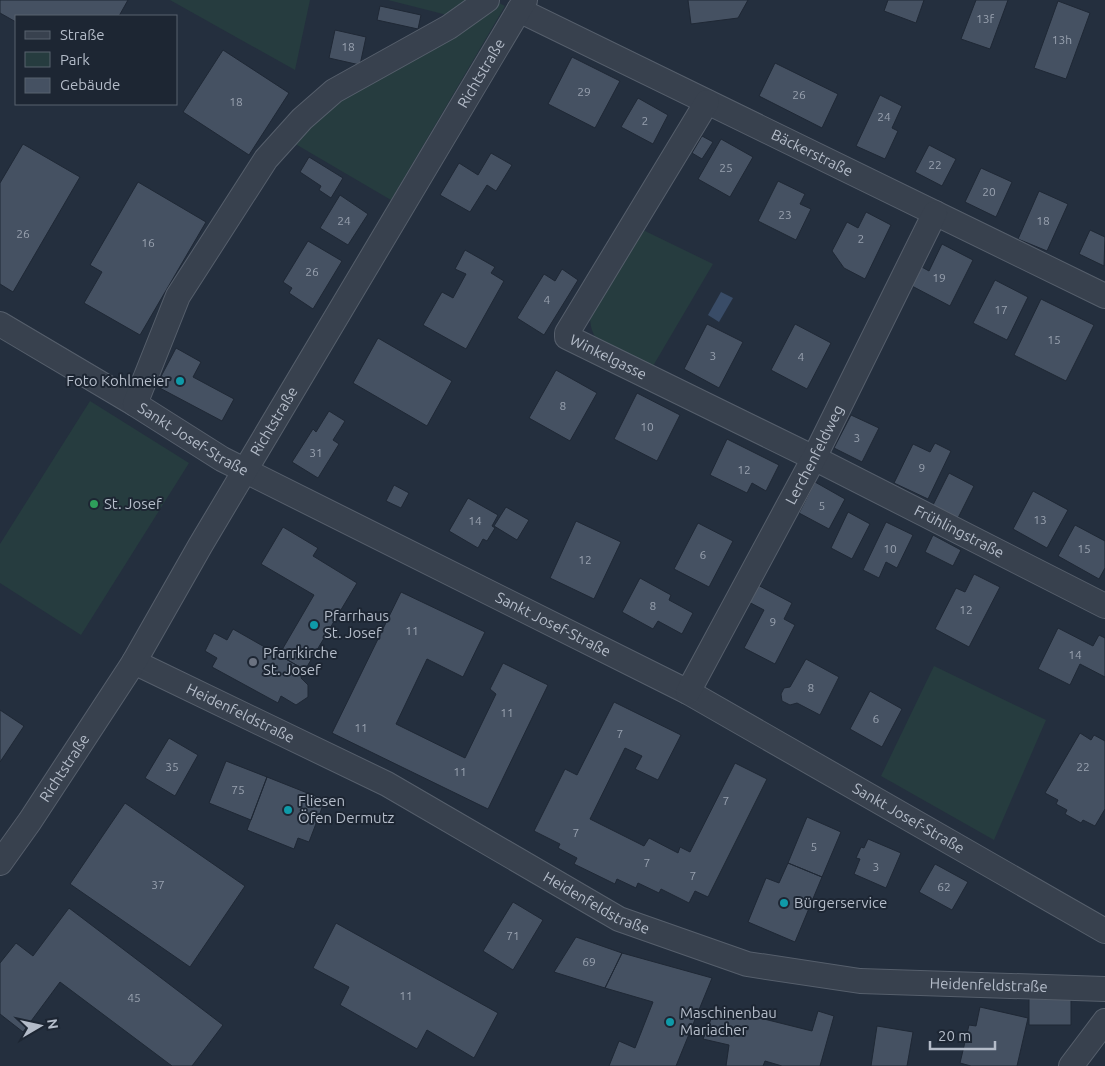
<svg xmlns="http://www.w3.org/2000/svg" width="1105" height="1066" font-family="Ubuntu,sans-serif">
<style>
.green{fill:#263c3f}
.water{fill:#394c67}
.building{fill:#455162;stroke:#1f2835}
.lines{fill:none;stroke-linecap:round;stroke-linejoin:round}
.street-casing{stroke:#565f6c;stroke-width:26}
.street{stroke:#38414e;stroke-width:24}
.culture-dot{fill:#0f9aa8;stroke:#1d2633;stroke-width:2}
.leisure-dot{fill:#2e9e5b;stroke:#1d2633;stroke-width:2}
.worship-dot{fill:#6b7280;stroke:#1d2633;stroke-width:2}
.labels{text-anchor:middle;stroke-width:4;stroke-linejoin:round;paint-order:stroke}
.number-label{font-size:12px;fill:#98a1af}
.street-label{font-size:15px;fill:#b4bcc9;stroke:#1d2633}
.poi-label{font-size:15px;fill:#b4bcc9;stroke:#1d2633;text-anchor:start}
</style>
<rect width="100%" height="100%" fill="#242f3e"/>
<path class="green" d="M170,0h140l-15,70z
M388,0h86l-23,16z
M495,1l10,5 -114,194 -99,-58 48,-47z
M643,230l70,34 -60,102c-15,-7 -50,-17 -59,-31 -3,-6 -4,-12 -4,-19z
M90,401l99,62 -108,172 -81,-52v-39z
M934,666l112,54 -52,120 -113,-64z"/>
<path class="water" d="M721,292l12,6 -14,24 -11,-7z"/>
<path class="building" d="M0,0h128l-9,16h-103v6l-16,-9z
M688,0h60l-10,18 -47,6z
M888,0h36l-8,23 -32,-12z
M976,0h32l-18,49 -29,-10z
M1058,1l32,12 -24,66 -32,-11z
M380,6l41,9 -3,14 -41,-9z
M335,30l31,7 -6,28 -31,-7z
M223,50l66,43 -40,62 -66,-43z
M572,57l48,24 -25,47 -47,-24z
M775,63l63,31 -16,34 -63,-32z
M880,95l22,11 -10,22 6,3 -13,28 -29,-13z
M638,98l30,17 -15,29 -32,-17z
M702,136l11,6 -11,17 -10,-6z
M721,139l32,18 -23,40 -32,-18z
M23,144l57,33 -67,115 -13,-8v-101z
M929,145l27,14 -14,27 -27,-14z
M491,153l21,12 -16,26 -9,-6 -17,27 -30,-17 19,-32 19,12z
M309,157l34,21 -12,20 -12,-8 2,-4 -21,-14z
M981,168l31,14 -16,35 -31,-15z
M778,181l27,13 -5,10 11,5 -15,31 -38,-19z
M138,182l68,40 -66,113 -56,-32 18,-31 -12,-7z
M1039,191l29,13 -21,47 -29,-12z
M340,195l28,19 -20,31 -28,-17z
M866,212l25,13 -26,54 -21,-11 -12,-17 15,-29 11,6z
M1090,230l15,7 -1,29 -25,-12z
M308,241l34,20 -29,48 -24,-16 3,-5 -9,-6z
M942,244l31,16 -23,46 -40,-21 10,-19 9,5z
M465,250l30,17 -4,6 13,8 -38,68 -43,-24 19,-33 11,6 13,-24 -11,-5z
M562,269l16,11 -34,55 -27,-17 27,-44 11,7z
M995,280l33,17 -21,43 -34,-17z
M1041,299l53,26 -28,56 -52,-26z
M707,324l36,18 -24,46 -35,-19z
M795,324l36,19 -24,46 -36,-19z
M378,338l74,43 -25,45 -74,-43z
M176,348l25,14 -8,15 41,22 -12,22 -66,-35z
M556,370l41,23 -27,48 -41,-23z
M637,393l43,22 -23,46 -43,-22z
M329,411l16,10 -12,19 6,4 -21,34 -26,-16 21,-33 3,3z
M851,415l28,13 -17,34 -28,-14z
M727,439l52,26 -13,26 -14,-8 -5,10 -37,-18z
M935,443l16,8 -23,48 -34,-16 19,-39 17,8z
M949,473l25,13 -17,34 -25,-13z
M815,482l30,17 -16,30 -30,-16z
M394,485l15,8 -8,15 -15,-7z
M1033,491l35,19 -21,38 -34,-19z
M468,498l30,17 -6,11 3,2 -8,13 -4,-2 -5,9 -29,-17z
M506,507l23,13 -12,20 -23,-14z
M848,512l22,12 -18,35 -21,-11z
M576,521l45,21 -27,57 -44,-21z
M886,522l27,13 -16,33 -11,-6 -7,16 -16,-8z
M698,523l35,18 -24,46 -35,-18z
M1075,525l30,16v27l-6,11 -41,-23z
M283,527l35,21 -5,8 44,27 -52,87 -26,-15 35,-60 -53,-31z
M933,535l28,15 -8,16 -28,-14z
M974,574l26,13 -31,60 -34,-18 21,-41 9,4z
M640,578l31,17 -2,5 24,13 -11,21 -24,-13 -5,8 -31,-17z
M752,582l40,21 -8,16 11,6 -20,39 -31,-16 20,-38 -21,-11z
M401,592l84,40 -22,45 -36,-18 -31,65 69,34 31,-64 -6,-5 13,-26 45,22 -60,124 -156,-76z
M1058,628l35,18 6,-11 6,3v39l-25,-13 -10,21 -32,-16z
M233,629l72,41 -4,8 7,7v12l-12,8 -15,-9 -3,7 -66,-36 5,-9 -12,-7 9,-18 13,7z
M806,659l33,18 -19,38 -23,-12 -7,2 -8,-4 -1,-7 3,-6 6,-1z
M870,691l32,18 -20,38 -32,-18z
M614,702l67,33 -23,45 -23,-11 7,-13 -17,-8 -35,71 54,27 5,-8 29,15 2,-6 10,5 45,-89 32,16 -59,118 -13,-6 -6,12 -28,-14 -2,4 -21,-10 -2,5 -19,-9 -2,5 -41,-20 3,-6 -19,-10 2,-4 -26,-13 31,-62 12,6z
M0,710l24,16 -24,36z
M1080,733l11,7 3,-5 11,6v68l-10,17 -12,-6 -2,3 -16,-9 2,-4 -11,-6 2,-4 -13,-7z
M169,738l29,17 -23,41 -30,-18z
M226,761l41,16 -16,43 -42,-17z
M267,777l58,23 -16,42 -11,-4 -4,11 -47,-19z
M125,803l120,83 -55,81 -120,-83z
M807,817l34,15 -19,45 -34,-14z
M868,839l33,14 -15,35 -32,-14 6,-15 -4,-1 5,-11 3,1z
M788,863l34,14 -27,65 -47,-20 18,-44 13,5z
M935,864l33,18 -16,28 -33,-18z
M513,902l30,18 -30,50 -30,-19z
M69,908l154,117 -31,41h-20l-112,-84 -37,50 -23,-18v-51l16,-20 17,13z
M336,923l162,90 -24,45 -47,-28 -10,19 -77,-44 9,-18 -36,-19z
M576,937l46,16 -17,35 -51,-16z
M622,953l90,25 -36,88h-67l10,-25 16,7 18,-46 -48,-14z
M1029,996h42v29h-42z
M716,1007l96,24 6,-20 16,5 -14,50h-38l-17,-5 -2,5h-37l3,-21 -26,-6z
M980,1007l48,11 -11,48h-46l-11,-3 9,-38 7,1z
M877,1026l36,6 -6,34h-36z"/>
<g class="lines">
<g class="street-casing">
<g id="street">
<path id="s1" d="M519,10l586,286"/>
<path id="s2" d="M707,102l-140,231v4l247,121 291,148"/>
<path id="s3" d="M0,324l135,80 87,55 466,233 417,239"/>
<path d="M135,404l43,-108 88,-137 36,-40 32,-28 115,-64 38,-27"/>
<path id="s4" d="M134,662l253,122 232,135 128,45 113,17 245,8"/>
<path id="s5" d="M688,692l126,-234 121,-245"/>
<path id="s6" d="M0,863l30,-42 104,-159 66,-116 325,-546"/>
<path d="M1071,1066l34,-45"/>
</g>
</g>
<use href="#street" class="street"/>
</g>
<g class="culture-dot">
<circle cx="180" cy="381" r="5"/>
<circle cx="314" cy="625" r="5"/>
<circle cx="288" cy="810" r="5"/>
<circle cx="784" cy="903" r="5"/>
<circle cx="670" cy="1022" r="5"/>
</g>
<circle class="leisure-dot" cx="94" cy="504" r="5"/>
<circle class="worship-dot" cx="253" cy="662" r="5"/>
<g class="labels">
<g class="number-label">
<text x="985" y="23">13f</text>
<text x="1062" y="44">13h</text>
<text x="348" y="51">18</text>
<text x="584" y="96">29</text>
<text x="799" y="99">26</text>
<text x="236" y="106">18</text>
<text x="884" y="121">24</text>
<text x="645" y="125">2</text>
<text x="935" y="169">22</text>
<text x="726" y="172">25</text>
<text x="989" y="196">20</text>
<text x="785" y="219">23</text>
<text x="344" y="225">24</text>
<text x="1043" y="225">18</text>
<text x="23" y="238">26</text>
<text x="861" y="243">2</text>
<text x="148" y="247">16</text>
<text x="312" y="276">26</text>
<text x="939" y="282">19</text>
<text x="547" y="304">4</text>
<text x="1001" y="314">17</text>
<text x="1054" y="344">15</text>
<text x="713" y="360">3</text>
<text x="801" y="361">4</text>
<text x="563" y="410">8</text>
<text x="647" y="431">10</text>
<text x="857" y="442">3</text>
<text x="316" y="457">31</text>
<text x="922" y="472">9</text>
<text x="744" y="474">12</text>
<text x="822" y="510">5</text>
<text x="1040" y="524">13</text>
<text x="475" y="525">14</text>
<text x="890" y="553">10</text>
<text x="1084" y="553">15</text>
<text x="703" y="559">6</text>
<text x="585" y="564">12</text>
<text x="653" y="610">8</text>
<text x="966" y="614">12</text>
<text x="773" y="626">9</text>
<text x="412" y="635">11</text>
<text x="1075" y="659">14</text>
<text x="811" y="692">8</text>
<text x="507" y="717">11</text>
<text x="876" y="723">6</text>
<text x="361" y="732">11</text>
<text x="620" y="738">7</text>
<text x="172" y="771">35</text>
<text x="1083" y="771">22</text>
<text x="460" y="776">11</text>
<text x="238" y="794">75</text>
<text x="726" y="805">7</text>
<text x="576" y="837">7</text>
<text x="814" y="851">5</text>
<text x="647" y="867">7</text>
<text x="876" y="871">3</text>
<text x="693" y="880">7</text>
<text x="158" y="889">37</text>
<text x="944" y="891">62</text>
<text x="513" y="940">71</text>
<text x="589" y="966">69</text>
<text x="406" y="1000">11</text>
<text x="134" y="1002">45</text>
</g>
<g class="street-label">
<text dy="5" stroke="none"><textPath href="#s6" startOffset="925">Richtstraße</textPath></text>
<text dy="5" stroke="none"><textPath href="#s1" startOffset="326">Bäckerstraße</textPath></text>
<text dy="5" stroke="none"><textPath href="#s2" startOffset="320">Winkelgasse</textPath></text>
<text dy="5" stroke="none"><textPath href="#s6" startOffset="520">Richtstraße</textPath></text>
<text dy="5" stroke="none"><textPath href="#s3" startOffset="225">Sankt Josef-Straße</textPath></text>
<text dy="5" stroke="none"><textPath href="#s5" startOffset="269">Lerchenfeldweg</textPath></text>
<text dy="5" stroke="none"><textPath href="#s2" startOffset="712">Frühlingstraße</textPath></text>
<text dy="5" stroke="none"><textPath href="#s3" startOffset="630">Sankt Josef-Straße</textPath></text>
<text dy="5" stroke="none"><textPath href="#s4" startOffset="118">Heidenfeldstraße</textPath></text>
<text dy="5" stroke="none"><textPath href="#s6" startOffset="115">Richtstraße</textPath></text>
<text dy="5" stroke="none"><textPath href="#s3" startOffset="1035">Sankt Josef-Straße</textPath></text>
<text dy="5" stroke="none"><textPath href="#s4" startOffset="522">Heidenfeldstraße</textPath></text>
<text dy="5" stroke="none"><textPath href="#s4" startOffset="928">Heidenfeldstraße</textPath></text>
</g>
<g class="poi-label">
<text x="170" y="386" text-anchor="end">Foto Kohlmeier</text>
<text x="104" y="509">St. Josef</text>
<text x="324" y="621">Pfarrhaus<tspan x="324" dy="17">St. Josef</tspan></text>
<text x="263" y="658">Pfarrkirche<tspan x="263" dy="17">St. Josef</tspan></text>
<text x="298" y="806">Fliesen<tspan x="298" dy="17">Öfen Dermutz</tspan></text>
<text x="794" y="908">Bürgerservice</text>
<text x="680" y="1018">Maschinenbau<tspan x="680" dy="17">Mariacher</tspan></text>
</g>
</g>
<rect x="15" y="15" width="162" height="90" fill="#1d2633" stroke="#59626f"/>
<rect x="25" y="31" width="25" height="8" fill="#38414e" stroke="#59626f"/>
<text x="60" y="40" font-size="15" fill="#b4bcc9">Straße</text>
<rect x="25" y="52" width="25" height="15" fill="#263c3f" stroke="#59626f"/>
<text x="60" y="65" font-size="15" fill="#b4bcc9">Park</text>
<rect x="25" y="78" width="25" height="15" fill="#455162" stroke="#59626f"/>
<text x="60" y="90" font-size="15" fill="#b4bcc9">Gebäude</text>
<g transform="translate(40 1026) rotate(81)" stroke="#1d2633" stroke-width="4" paint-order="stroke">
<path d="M0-4L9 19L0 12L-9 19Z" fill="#b4bcc9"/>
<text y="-8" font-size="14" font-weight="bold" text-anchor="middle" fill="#b4bcc9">N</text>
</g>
<path d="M930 1041v8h65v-8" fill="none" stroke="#b4bcc9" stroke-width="2.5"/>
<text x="938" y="1041" font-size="15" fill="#b4bcc9" stroke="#1d2633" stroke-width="4" paint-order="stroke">20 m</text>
</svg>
